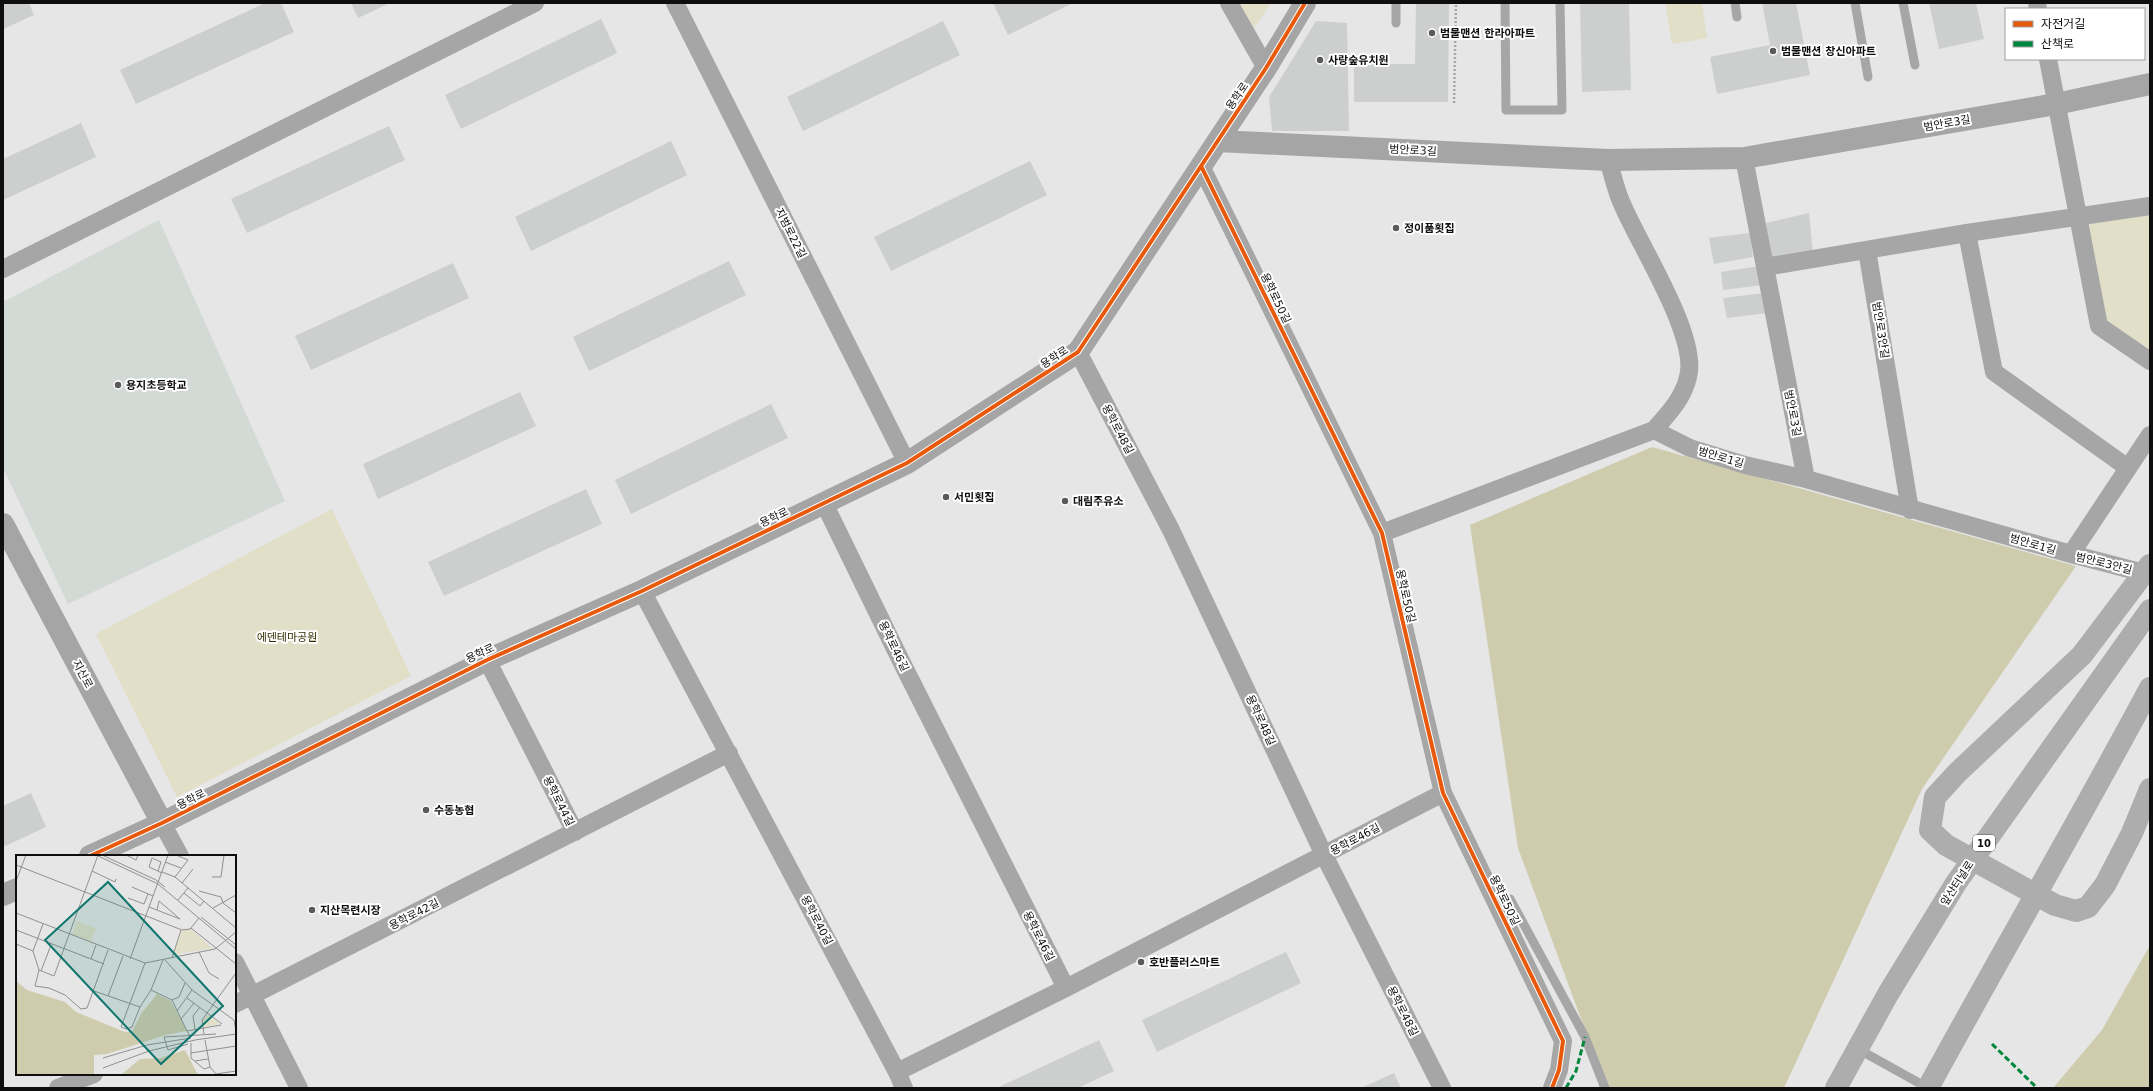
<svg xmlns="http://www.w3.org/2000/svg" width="2153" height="1091" font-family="'DejaVu Sans','Noto Sans KR',sans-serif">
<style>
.built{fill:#d3dad5}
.green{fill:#e2dfc8}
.forest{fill:#cfccae}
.building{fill:#cdcfce}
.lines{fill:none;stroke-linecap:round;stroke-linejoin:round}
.path{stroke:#a6a7a6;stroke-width:2.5;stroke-dasharray:2 2;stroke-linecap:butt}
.lane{stroke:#a5a6a5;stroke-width:9}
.street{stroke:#a5a6a5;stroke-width:18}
.secondary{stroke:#a4a5a4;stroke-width:22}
.highway{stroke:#acadac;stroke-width:22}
.quiet{stroke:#00873e;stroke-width:3;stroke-dasharray:6 3;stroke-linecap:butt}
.cycleway-casing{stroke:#fff;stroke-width:6}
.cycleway{stroke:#e8590c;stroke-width:4}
.poi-dot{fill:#595a59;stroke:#fff;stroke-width:1.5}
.labels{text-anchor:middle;stroke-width:4;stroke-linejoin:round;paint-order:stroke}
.shield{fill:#fff;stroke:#565656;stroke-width:1}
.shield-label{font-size:10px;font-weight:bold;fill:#0d0e0d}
.poi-label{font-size:11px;font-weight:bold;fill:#0d0e0d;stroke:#fff;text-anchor:start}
.street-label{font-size:11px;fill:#0d0e0d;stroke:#fff}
.park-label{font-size:11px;fill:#342e01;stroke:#fff}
.inset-road{fill:none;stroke:#8f908f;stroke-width:1}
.view{fill:#0f766e;fill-opacity:0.15;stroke:#0f766e;stroke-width:2}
.inset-edge{fill:none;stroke:#0d0e0d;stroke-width:2}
</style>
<rect width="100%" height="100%" fill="#e5e6e5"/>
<path class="built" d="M159,220l126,281 -217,103 -65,-136v-166z"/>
<path class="green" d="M1239,3h32l-18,27z
M1665,3h37l5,35 -35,6z
M2150,214v137l-45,-30 -16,-93 1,-5z
M332,509l79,167 -234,121 -81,-163z"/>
<path class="forest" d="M1652,447l424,119 -154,223 -138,299h-186l6,-7 -86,-233 -48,-323z
M2150,945v143h-97l49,-58z"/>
<path class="building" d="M3,3h26l5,12 -31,14z
M265,3h16l13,29 -158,72 -16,-34z
M351,3h39l-32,15z
M993,3h80l-65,32z
M1416,3h33l-1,99h-94v-38h61z
M1580,3h49l2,87 -49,2z
M1762,3h34l14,72 -93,19 -7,-37 60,-12z
M1929,3h47l8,36 -45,10z
M601,19l16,34 -156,76 -16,-34z
M943,21l17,34 -157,76 -16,-34z
M1316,21l31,2 2,108h-77l-3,-34z
M81,123l15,34 -93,43v-41z
M389,126l16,34 -158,73 -16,-34z
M671,141l16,34 -156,76 -16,-34z
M1030,161l17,34 -156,76 -17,-34z
M1809,213l4,41 -42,7 -5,-38z
M1750,233l3,24 -39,7 -5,-26z
M729,261l17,34 -157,76 -16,-34z
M453,263l16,35 -158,72 -16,-34z
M1759,266l3,19 -39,5 -2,-18z
M1765,293l3,20 -41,5 -4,-20z
M520,392l16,34 -158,73 -15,-35z
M771,404l17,34 -157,76 -16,-34z
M586,489l16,35 -158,72 -16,-34z
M31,793l15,34 -43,20v-41z
M1286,952l15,31 -144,69 -15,-32z
M1099,1040l15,31 -36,17h-81z
M1394,1073l7,15h-40z"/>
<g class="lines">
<path class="path" d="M1454,103l2,-100"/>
<path class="lane" d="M1505,3l1,107h56l-2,-107
M1735,3l2,14
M1855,3l13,74
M1903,3l12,62
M1396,23v-20
M1495,901l15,-2 75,138 20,51
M1858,1049l70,39"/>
<path class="street" d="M675,3l232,460
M1229,3l37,65
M2037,3l1,6
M2048,59l51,267 51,35
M1744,158l62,321
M1608,160c5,15 8,32 15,46 17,40 76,131 65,171 -5,22 -20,37 -34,53
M1201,166l181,367 61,260 120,248 -4,29 -7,18
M1967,233l27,139 134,96
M1867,250l43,260
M1765,267l202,-34 183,-27
M3,269l532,-266
M1078,352l93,178 153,325 118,233
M824,503l78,160 164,325
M1382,533l272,-103 36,18 55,17 61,14 265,75
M2144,573l-73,-19 79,-119
M642,591l255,481 7,16
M487,660l88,172
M162,823l18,33
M235,962l64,126
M235,1004l494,-251
M897,1072l169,-84 377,-195
M58,1088l36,-14"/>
<path class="secondary" d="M1218,141l390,19 136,-2 312,-54 94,-20
M3,524l159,299
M90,856l72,-33 325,-163 155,-69 265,-128 171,-111 188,-284 39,-65
M3,895l14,-6"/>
<path class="highway" d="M2150,565l-68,90 -125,118 -22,24 -5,33 16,15 109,60 21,6 12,-4 17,-22 27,-52 18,-44
M1836,1088l52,-94 68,-111 194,-273
M1928,1088c73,-134 150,-265 222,-400"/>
<path class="quiet" d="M1992,1044l45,44
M1566,1088l10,-17 9,-34"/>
<g class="cycleway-casing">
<path id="cycleway" d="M1201,166l181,367 61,260 120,248 -4,29 -7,18
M90,856l72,-33 325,-163 155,-69 265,-128 171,-111 188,-284 39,-65"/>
</g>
<use href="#cycleway" class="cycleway"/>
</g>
<g class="poi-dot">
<circle cx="1432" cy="33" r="4"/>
<circle cx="1773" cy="51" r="4"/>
<circle cx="1320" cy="60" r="4"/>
<circle cx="1396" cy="228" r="4"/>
<circle cx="118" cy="385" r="4"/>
<circle cx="946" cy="497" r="4"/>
<circle cx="1065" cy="501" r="4"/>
<circle cx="426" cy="810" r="4"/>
<circle cx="312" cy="910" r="4"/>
<circle cx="1141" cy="962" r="4"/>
</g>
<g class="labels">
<rect class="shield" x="1973" y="835" width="22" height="16" rx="3"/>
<g class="shield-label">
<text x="1984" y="847">10</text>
</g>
<g class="poi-label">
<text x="1440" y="37">범물맨션 한라아파트</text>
<text x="1781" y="55">범물맨션 창신아파트</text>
<text x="1328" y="64">사랑숲유치원</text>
<text x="1404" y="232">정이품횟집</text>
<text x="126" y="389">용지초등학교</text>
<text x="954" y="501">서민횟집</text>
<text x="1073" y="505">대림주유소</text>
<text x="434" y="814">수동농협</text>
<text x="320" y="914">지산목련시장</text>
<text x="1149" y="966">호반플러스마트</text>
</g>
<g class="street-label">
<text transform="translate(1237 96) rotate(-56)" y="4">용학로</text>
<text transform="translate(1947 123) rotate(-10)" y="4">범안로3길</text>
<text transform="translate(1413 150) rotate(3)" y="4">범안로3길</text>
<text transform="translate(791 233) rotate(63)" y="4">지범로22길</text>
<text transform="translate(1276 298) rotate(64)" y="4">용학로50길</text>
<text transform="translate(1881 330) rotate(81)" y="4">범안로3안길</text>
<text transform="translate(1054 357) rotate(-33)" y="4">용학로</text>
<text transform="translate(1793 413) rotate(79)" y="4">범안로3길</text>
<text transform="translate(1118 429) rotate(62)" y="4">용학로48길</text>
<text transform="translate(1721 457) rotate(17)" y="4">범안로1길</text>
<text transform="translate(774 517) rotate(-26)" y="4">용학로</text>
<text transform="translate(2033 544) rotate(16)" y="4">범안로1길</text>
<text transform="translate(2104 563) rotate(14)" y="4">범안로3안길</text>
<text transform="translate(1406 596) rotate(77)" y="4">용학로50길</text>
<text transform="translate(894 646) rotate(64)" y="4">용학로46길</text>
<text transform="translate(480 653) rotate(-25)" y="4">용학로</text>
<text transform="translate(83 674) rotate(62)" y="4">지산로</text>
<text transform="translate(1261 720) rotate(65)" y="4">용학로48길</text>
<text transform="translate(191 799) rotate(-27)" y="4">용학로</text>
<text transform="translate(559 801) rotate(63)" y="4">용학로44길</text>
<text transform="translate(1355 839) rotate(-28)" y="4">용학로46길</text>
<text transform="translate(1957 883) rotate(-57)" y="4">앞산터널로</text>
<text transform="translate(1505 900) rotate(64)" y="4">용학로50길</text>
<text transform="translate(414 914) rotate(-27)" y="4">용학로42길</text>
<text transform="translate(817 920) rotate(62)" y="4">용학로40길</text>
<text transform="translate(1039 936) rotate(63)" y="4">용학로46길</text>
<text transform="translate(1403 1011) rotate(63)" y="4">용학로48길</text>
</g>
<g class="park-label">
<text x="287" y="641">에덴테마공원</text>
</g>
</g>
<g transform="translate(16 855)">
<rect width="220" height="220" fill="#e5e6e5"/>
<path d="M61,66l19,7 -5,14 -19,-7zM175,74l21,19 -39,7 9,-25zM191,159l12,10 -15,3 -2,-7z" fill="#e2dfc8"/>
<path d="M0,126l11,9 38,12 11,10 49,20h7l9,-18 16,-20 14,7 16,30 -21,4 -59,19 -13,1v20h-78zM169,195l13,25h-77l19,-16 21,-1z" fill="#cfccae"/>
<path class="inset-road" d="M80,0l62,29 78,65M86,0l54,25 9,7M110,0l10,5 2,-5M149,7l16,6M0,10l166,65 8,-1 9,-11M76,16l23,11 1,-3M142,16l3,-9 -9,-4 -3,9 13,6M146,17l13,5 61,51M159,22l13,-17 -12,-5M196,22h9l3,-22M0,26l10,-26M166,28l11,-14M116,32l21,9M183,36l22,6 2,6 13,10M168,38l16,13 4,-5M112,43l16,6 4,-10M162,45l10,-12M133,52l31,12 -21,-18 -2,9M197,53l23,-13M0,58l129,50 70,-14M185,62l35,28M27,69l-10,27 6,19 -4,16 14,2 16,7 16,14 6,-1 21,-58M175,73l45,36M0,75l88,34M0,89l17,7M199,94l21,-17M183,97l10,21 10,6M156,103l9,-28M75,104l5,-14M114,104l38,-104M149,105l27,30 42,30 2,11M129,108l-24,64 5,2 6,-2 8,-20 11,-17 12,-30M23,115l15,6 44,-121M25,116l10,-26M135,135l21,10 15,31M78,136l46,16M92,141l15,-40M171,143l35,26M156,145l7,-3 6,-14M161,156l15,-21M165,164l13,-16M179,174l-2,-13 7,-9M188,179l-2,-14 34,-47M174,181l-3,-5 34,-6M189,185l5,27 6,7 20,-3M175,188v15l13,11 6,-2M172,189l-20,6 -4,-13 52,-3M175,198l45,-7M87,203l44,-13 44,-7M179,206l13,-2M87,213l46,-17 46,-11 41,-6"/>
<path class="view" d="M92,27l115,124 -62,58 -116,-124z"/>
<rect width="220" height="220" class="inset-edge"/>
</g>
<rect width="2153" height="1091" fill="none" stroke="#0d0e0d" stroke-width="8"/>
<rect x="2005" y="8" width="140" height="52" fill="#ffffff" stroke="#9e9f9e"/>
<rect x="2013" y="21" width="20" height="6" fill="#e8590c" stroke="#9e9f9e"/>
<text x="2041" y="28" font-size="12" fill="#0d0e0d">자전거길</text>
<rect x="2013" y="41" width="20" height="6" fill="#00873e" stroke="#9e9f9e"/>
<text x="2041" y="48" font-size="12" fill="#0d0e0d">산책로</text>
</svg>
